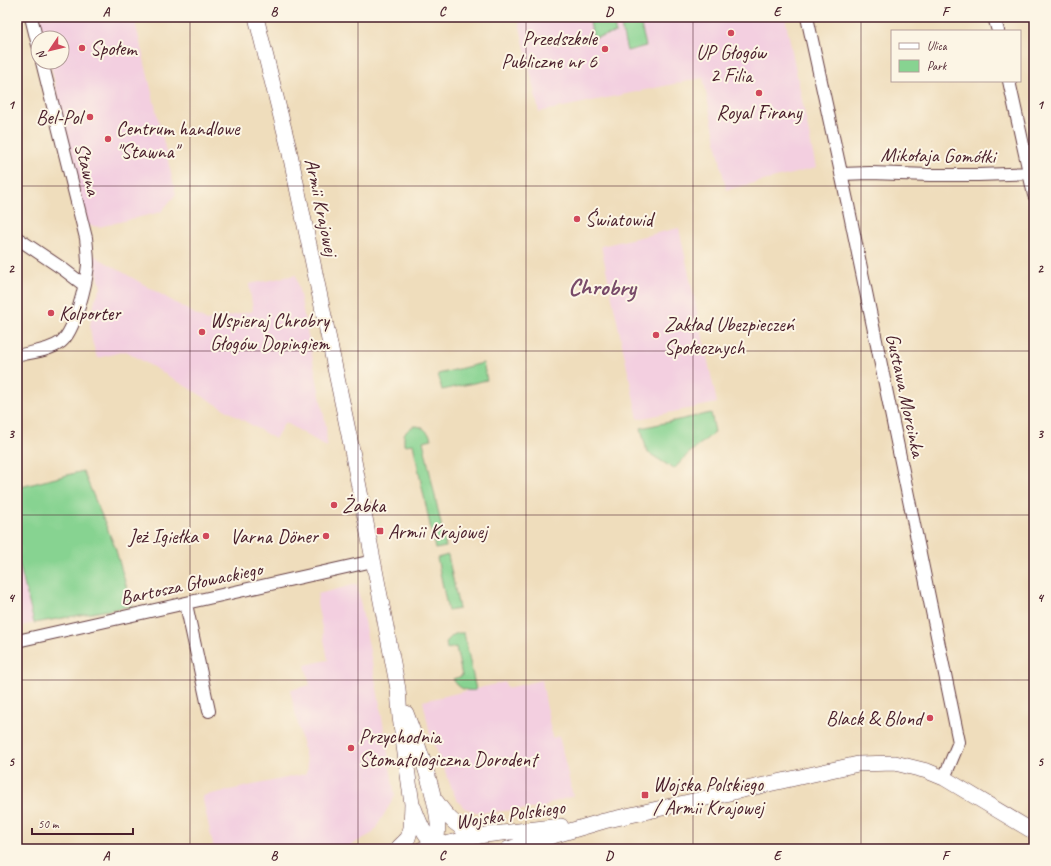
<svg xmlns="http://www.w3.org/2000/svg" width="1051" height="866" font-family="Caveat,sans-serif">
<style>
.built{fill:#f3cfe0}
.green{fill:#87d391;stroke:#68795e}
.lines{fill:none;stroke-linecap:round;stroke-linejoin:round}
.minor-casing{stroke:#633c41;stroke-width:14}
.tertiary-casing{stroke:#633c41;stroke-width:16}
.minor{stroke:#fff;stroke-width:12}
.tertiary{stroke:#fff;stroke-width:15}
.grid{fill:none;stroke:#4a1f2b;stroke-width:1;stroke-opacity:0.55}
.poi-dot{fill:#d1495b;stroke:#fcf5e5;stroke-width:1.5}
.labels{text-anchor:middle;stroke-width:4;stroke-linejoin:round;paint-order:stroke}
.poi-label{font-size:20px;fill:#4a1f2b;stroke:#fcf5e5;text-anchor:start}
.street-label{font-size:20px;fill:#4a1f2b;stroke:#fcf5e5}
.district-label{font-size:24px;font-weight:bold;fill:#784a69;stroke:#fcf5e5}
.neatline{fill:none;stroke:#4a1f2b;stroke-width:1.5}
.grid-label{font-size:13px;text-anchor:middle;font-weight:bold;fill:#4a1f2b}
</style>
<rect width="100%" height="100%" fill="#fcf5e5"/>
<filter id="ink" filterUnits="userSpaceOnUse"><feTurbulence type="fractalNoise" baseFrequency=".025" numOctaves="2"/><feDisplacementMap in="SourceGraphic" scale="8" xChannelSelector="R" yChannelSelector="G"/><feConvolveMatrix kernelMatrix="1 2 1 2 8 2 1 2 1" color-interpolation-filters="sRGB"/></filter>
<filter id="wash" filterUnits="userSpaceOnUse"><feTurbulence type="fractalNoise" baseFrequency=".012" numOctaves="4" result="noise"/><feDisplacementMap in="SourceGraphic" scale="16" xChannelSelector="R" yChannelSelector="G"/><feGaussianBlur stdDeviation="0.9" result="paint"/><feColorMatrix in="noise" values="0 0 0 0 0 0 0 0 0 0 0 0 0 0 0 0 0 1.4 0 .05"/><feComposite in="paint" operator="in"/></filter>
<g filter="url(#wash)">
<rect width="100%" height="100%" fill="#efddbc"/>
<path class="built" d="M40,17h94l42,177 -15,18 -62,15 -12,-2 -37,-163h12v-24h-18z
M518,17h267l31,151 -90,22 -23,-112 -164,34z
M679,228l38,175 -79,16 -37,-173z
M93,255l114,66 46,-10 -4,-27 47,-9 30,151 1,21 -42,-25 -10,17 -149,-88 -29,7 -5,-17 -2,-15 5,-27 6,-11z
M17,555l17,68 -17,4z
M357,584l23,121 15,91 -22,37 -29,16h-130l-12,-53 103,-22 3,-6 -18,-78 20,-5 -5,-20 23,-5 -11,-57 1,-9z
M542,680l10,58 7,-2 14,60 -22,7 -8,5 -54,4h-13l-12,-4 -8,-9 -26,-65 -7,-33 82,-19 2,6z"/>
<path class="green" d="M589,17h23l4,16 -23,5z
M619,17h20l7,29 -19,5z
M483,363l4,17 -45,10 -4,-16z
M711,413l4,19 -27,22 -14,15 -27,-17 -6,-24z
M415,426c8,0 13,6 17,13l-9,2 23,106 -11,2 -22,-105 -9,1v-11l6,-6z
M83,471l32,76 17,59 -98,17 -17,-68v-67z
M448,555l11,54 -11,2 -11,-53z
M458,633h6l12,57c-10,2 -18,-2 -23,-11l9,-3 -6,-29 -9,2 -1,-7 7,-7z"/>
</g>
<g filter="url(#ink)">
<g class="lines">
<g class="minor-casing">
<path id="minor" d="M31,17l7,28
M807,17l41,188 111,537 -15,36
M994,17l4,14
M1009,81l25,114
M841,174l29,-1 60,2h48l56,-2
M17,238l46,31 21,16
M17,356c14,-4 32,-5 44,-14 14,-11 25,-58 27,-77 0,-9 -1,-18 -2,-27l-44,-176
M186,604l23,107
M17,641l356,-80"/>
</g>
<g class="tertiary-casing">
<path id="tertiary" d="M256,17l33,132 60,286 49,254 2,28 12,87 -1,24 -3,10 -11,11
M406,713c9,25 46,116 26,136
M436,801c13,19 22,27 43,35
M414,808c6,16 12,33 27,41
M422,849l63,-14 76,-9
M508,849l96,-28 254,-57 37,-1 32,8 17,7 90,54"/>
</g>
<use href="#minor" class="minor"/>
<use href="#tertiary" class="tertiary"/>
</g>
</g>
<path class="grid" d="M190,17v832M358,17v832M526,17v832M693,17v832M861,17v832M17,186h1017M17,351h1017M17,515h1017M17,680h1017"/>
<g class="poi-dot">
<circle cx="731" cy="33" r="4"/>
<circle cx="82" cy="48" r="4"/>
<circle cx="605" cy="49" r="4"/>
<circle cx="759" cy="93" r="4"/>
<circle cx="90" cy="117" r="4"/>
<circle cx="108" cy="139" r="4"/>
<circle cx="577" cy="219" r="4"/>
<circle cx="51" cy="313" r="4"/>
<circle cx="202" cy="332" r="4"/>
<circle cx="656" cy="335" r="4"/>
<circle cx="334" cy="505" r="4"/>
<rect x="376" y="527" width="8" height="8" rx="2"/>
<circle cx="206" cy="536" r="4"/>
<circle cx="326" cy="536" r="4"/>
<circle cx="930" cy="718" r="4"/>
<circle cx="351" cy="748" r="4"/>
<rect x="641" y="791" width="8" height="8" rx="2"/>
</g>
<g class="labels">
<g class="poi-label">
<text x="597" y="45" text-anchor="end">Przedszkole<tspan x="597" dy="23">Publiczne nr 6</tspan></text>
<text x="90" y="55">Społem</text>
<text x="731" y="59" text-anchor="middle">UP Głogów<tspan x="731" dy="23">2 Filia</tspan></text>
<text x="759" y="119" text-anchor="middle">Royal Firany</text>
<text x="82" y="124" text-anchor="end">Bel-Pol</text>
<text x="116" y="135">Centrum handlowe<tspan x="116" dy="23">"Stawna"</tspan></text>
<text x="585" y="226">Światowid</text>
<text x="59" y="320">Kolporter</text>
<text x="210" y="327">Wspieraj Chrobry<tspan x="210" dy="23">Głogów Dopingiem</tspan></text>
<text x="664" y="331">Zakład Ubezpieczeń<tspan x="664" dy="23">Społecznych</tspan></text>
<text x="342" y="512">Żabka</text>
<text x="388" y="538">Armii Krajowej</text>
<text x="198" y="543" text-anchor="end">Jeż Igiełka</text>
<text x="318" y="543" text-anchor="end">Varna Döner</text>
<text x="922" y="725" text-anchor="end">Black &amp; Blond</text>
<text x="359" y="743">Przychodnia<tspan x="359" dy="23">Stomatologiczna Dorodent</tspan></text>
<text x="653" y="791">Wojska Polskiego<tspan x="653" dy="23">/ Armii Krajowej</tspan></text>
</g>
<g class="street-label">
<text transform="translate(938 155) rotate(1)" y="7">Mikołaja Gomółki</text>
<text transform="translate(88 169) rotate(76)" y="7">Stawna</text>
<text transform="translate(322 207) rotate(78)" y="7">Armii Krajowej</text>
<text transform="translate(906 395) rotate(78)" y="7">Gustawa Morcinka</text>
<text transform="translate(191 583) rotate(-12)" y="7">Bartosza Głowackiego</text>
<text transform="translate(510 814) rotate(-8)" y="7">Wojska Polskiego</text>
</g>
<g class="district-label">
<text x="602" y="295">Chrobry</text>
</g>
</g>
<rect width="1051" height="866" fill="none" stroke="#fcf5e5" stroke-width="44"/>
<rect x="891" y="30" width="130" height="52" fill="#fcf5e5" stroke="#b59f9b"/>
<rect x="899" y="43" width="20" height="6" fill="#ffffff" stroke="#b59f9b"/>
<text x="927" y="50" font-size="12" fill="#4a1f2b">Ulica</text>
<rect x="899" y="60" width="20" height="12" fill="#87d391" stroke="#b59f9b"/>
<text x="927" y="70" font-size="12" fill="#4a1f2b">Park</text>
<g transform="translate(50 50) rotate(235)"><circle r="19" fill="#fcf5e5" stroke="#b59f9b"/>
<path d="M0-3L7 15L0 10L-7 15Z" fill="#d1495b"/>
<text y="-6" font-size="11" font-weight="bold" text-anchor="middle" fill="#4a1f2b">N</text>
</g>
<path d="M32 828v6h101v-6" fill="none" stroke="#4a1f2b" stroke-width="2"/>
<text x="38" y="828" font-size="12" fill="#4a1f2b" stroke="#fcf5e5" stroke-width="3" paint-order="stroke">50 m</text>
<rect x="22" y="22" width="1007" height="822" class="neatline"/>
<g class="grid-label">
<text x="106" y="16">A</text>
<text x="274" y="16">B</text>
<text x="442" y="16">C</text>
<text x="609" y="16">D</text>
<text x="777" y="16">E</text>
<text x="945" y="16">F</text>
<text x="11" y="109">1</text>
<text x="1040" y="109">1</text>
<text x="11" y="273">2</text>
<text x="1040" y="273">2</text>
<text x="11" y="438">3</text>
<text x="1040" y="438">3</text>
<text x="11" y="602">4</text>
<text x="1040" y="602">4</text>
<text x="11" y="766">5</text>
<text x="1040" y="766">5</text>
<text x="106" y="860">A</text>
<text x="274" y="860">B</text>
<text x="442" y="860">C</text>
<text x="609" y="860">D</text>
<text x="777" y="860">E</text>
<text x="945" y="860">F</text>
</g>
</svg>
